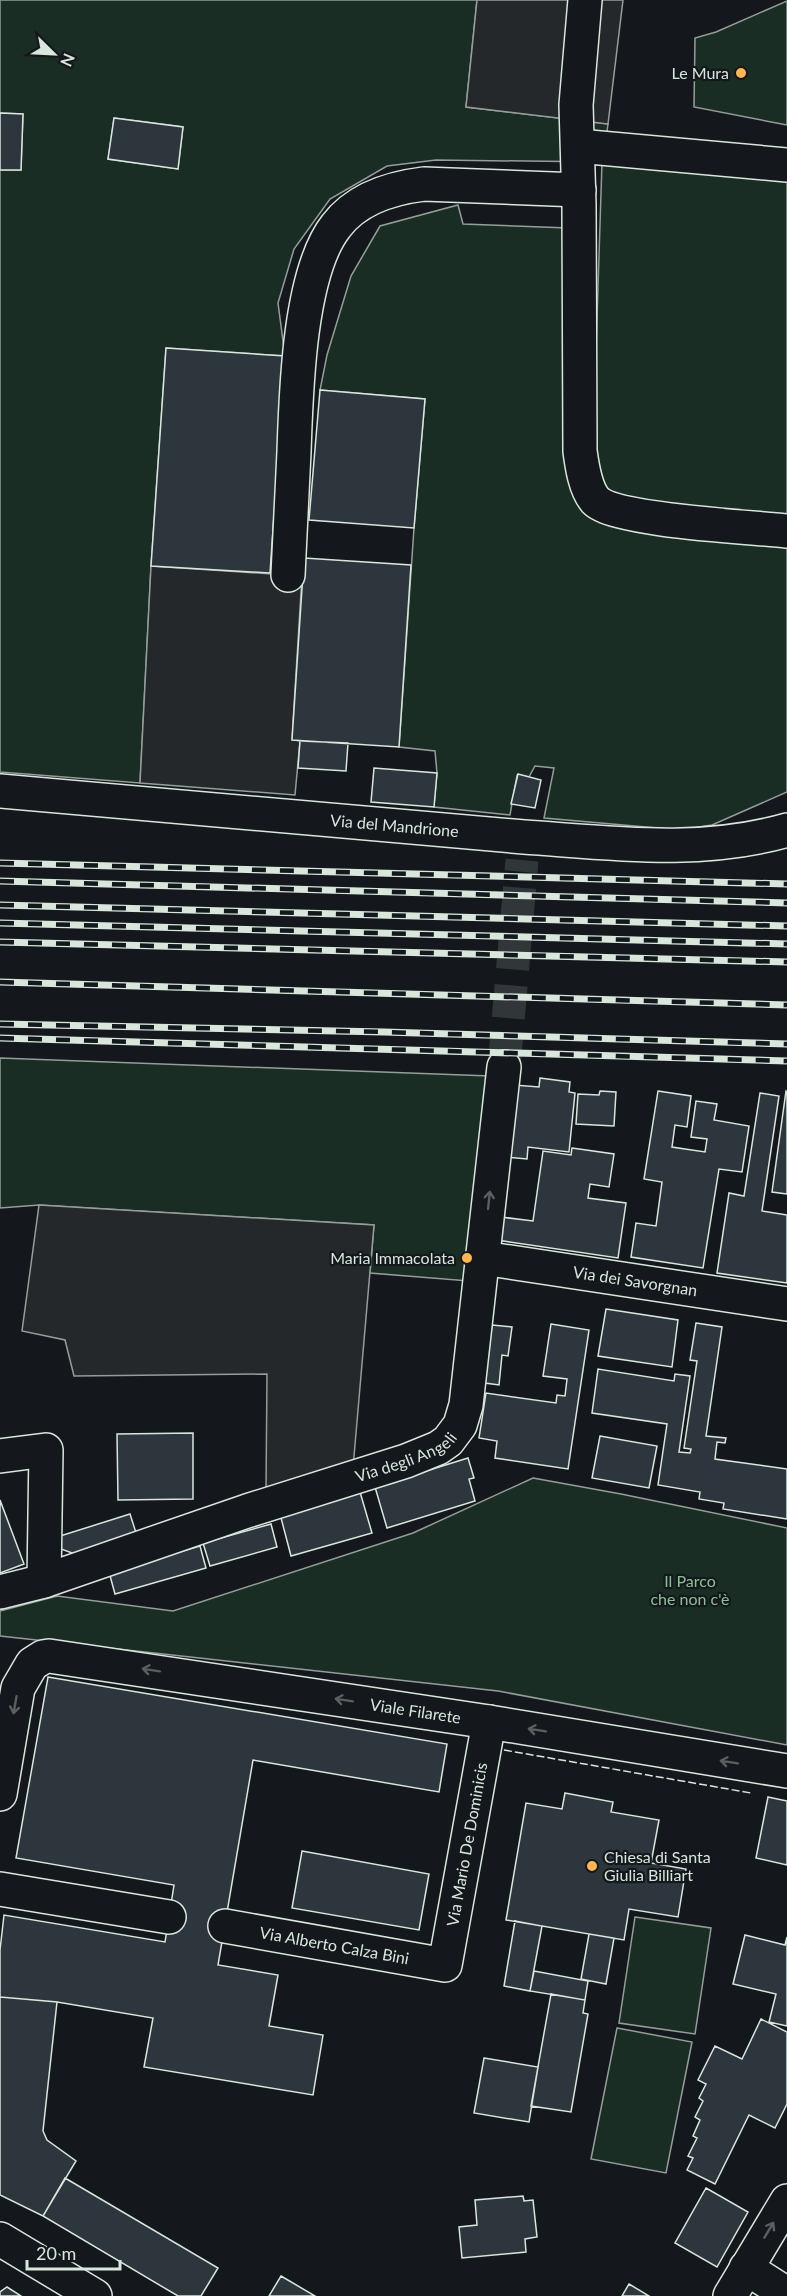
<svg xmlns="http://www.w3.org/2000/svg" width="787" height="2296" font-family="Lato,sans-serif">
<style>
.green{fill:#1a2d24;stroke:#939e99;stroke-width:1.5;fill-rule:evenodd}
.parking{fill:#24282b;stroke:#939e99;stroke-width:1.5}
.building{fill:#2c363c;stroke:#d8e6dc;stroke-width:1.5}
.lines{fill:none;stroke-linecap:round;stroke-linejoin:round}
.minor-tunnel{stroke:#313739;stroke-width:33;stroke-dasharray:33 16;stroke-linecap:butt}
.minor-casing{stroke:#d8e6dc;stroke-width:36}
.major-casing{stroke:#d8e6dc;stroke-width:36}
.minor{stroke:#14181c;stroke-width:33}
.major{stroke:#14181c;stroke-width:33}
.rail-casing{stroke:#d8e6dc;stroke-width:7}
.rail{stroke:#14181c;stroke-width:4.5;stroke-dasharray:14;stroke-linecap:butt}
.fence{stroke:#d8e6dc;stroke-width:1.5;stroke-dasharray:8 3;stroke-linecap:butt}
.oneway{stroke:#59605f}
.poi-dot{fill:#ffb74d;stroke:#14181c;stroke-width:2}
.labels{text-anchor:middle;stroke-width:4.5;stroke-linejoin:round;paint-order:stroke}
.poi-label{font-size:16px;fill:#d8e6dc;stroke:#14181c;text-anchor:end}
.street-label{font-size:16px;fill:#d8e6dc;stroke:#14181c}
.park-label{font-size:16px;fill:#8ac095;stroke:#14181c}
</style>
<rect width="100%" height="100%" fill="#14181c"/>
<path class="green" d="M0,0h477l-11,107 142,17 -5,38 184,16v614l-75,33 -32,5 -136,-12 10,-50 -19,-2 -6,11 -12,-2 -7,40 -76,-8 3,-34 -2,-22 -36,-4 15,-219 11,-129 -105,-9 7,-35 24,-79 29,-50 78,-21 5,19 105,4 23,279 11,-345 -166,-2 -49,6 -57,33 -36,50 -16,54 7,53 -119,-8 -15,218 -11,217 -140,-11v-602h21l2,-56 -23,-1zM114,118l69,9 -5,42 -70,-10z
M787,1v124l-93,-18 1,-69 21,-6z
M0,1058l490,18 -21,205 -99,-8 4,-48 -335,-20 -39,3z
M533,1478l88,16 166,34v217l-289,-54 -498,-55v-25l57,-15 116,15 240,-78z
M635,1917l76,11 -16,106 -76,-11z
M617,2028l75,14 -26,131 -75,-14z"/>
<path class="parking" d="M477,0h146l-15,124 -142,-17z
M151,566l151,10 -10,163 8,2 -5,54 -155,-12z
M39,1205l335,20 -21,243 -87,22 1,-116 -193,2 -9,-36 -43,-9z"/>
<path class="building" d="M0,113l23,1 -2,56h-21z
M114,118l69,9 -5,42 -70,-10z
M166,348l119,8 -15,217 -119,-7z
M320,390l105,9 -11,129 -105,-8z
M304,558l107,7 -12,182 -107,-7z
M300,741l48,2 -2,28 -48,-3z
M374,768l63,5 -3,34 -63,-5z
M518,774l23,6 -6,28 -24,-4z
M540,1078l30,4 -1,10 6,1 -6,59 -41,-5 -1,12 -21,-2 8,-72 25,2z
M600,1091l16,1 -2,34 -38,-2 2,-30 21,1z
M658,1091l33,5 -4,31 -12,-2 -3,22 33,5 2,-13 -16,-2 5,-36 21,3 -3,16 35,6 -7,46 -23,-3 -16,99 -72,-11 5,-34 20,3 6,-44 -18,-3z
M786,1091l1,1v102l-15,-2z
M760,1093l19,3 -17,115 25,4v68l-70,-10 12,-80 15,3z
M572,1148l42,6 -5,33 -19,-3 -2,14 38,5 -8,55 -121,-18 4,-23 32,4 10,-70 28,4z
M606,1309l72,11 -6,47 -74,-11z
M696,1323l26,4 -16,109 20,2 -1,5 -8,-1 -2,17 72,10v50l-64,-10 1,-6 -25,-4 1,-7 -42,-7 9,-61 -75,-11 6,-44 76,12 1,-7 15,2 -11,76 11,1 1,-4 -7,-1 13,-87 -7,-1z
M551,1324l38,6 -21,139 -73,-11 2,-17 -18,-3 7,-45 70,10 1,-8 8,1 2,-17 -24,-3z
M492,1325l20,2 -4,29 -6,-1 -3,30 -14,-2z
M193,1433v66l-75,1 -1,-66z
M600,1436l57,10 -8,42 -57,-10z
M468,1458l6,20 -5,1 6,22 -88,27 -12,-41z
M360,1492l12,41 -81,23 -11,-42z
M0,1500l24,64 -24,9z
M130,1514l8,25 -55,18 -22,-8 -4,-12z
M271,1524l6,23 -67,19 -7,-23z
M200,1546l6,22 -91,26 -6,-22z
M48,1677l399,67 -8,48 -186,-32 -35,205 60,10 -9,51 54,9 -10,60 -169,-28 9,-49 -96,-16 -57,-5v-47l4,-35 161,27 9,-57 -158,-27z
M565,1793l48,9 -2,10 48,8 -8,43 35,6 -8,48 -49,-8 -5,31 -118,-20 20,-117 36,6z
M768,1797l19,4v64l-31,-7z
M302,1851l127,23 -10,56 -127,-22z
M515,1921l27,5 -12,65 -26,-5z
M589,1934l25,4 -8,46 -25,-5z
M745,1935l40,10 2,-8v89l-18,-4 7,-28 -43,-10z
M534,1971l54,10 -3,19 -55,-9z
M551,1994l34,6 -2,13 5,1 -17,98 -40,-6z
M0,1997l57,5 -14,129 4,9 29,21 -33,55 -43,-21z
M761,2019l26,13v72l-12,24 -26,-13 -34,69 -28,-14 6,-12 -5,-2 9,-18 -4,-2 7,-16 -5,-3 8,-16 -4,-3 7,-14 -8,-4 17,-34 27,13z
M484,2058l54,9 -9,55 -55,-9z
M65,2178l153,90 -17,28h-23l-135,-80z
M706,2188l42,24 -31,55 -42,-24z
M523,2196l1,5 9,-1 4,37 -12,2 1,13 -64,6 -3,-31 18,-2 -2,-25z
M281,2276l34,20h-46z
M629,2284l20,12h-27z
M7,2287l14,9h-21v-4z"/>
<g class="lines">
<path class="minor-tunnel" d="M504,1067l18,-207"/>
<g class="minor-casing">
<g id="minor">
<path d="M585,0l-9,105 3,100 1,246c2,15 5,37 15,49 20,21 157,27 192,31"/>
<path d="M578,146l209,19"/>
<path d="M288,575c2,-41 4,-82 6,-123 2,-60 5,-179 42,-226 21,-28 55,-38 88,-42l155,6"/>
<path id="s1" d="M0,791l524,46c88,6 177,18 263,-7"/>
<path id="s2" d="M483,1258l304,46"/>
<path d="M0,1456l46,-6 -2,131"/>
<path id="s3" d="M0,1592l44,-11 203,-70 159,-50 32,-13 10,-7 12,-16 6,-20 38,-338"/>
<path id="s4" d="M0,1794l18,-106 14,-24 11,-7 6,-1 440,66 298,49"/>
<path d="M0,1889l169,28"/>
<path id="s5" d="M225,1926l220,39 44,-243"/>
<path d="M746,2268l41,26"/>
<path d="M730,2296l57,-95"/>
</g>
</g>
<g class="major-casing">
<path id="major" d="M0,2239l95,57"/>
</g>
<use href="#minor" class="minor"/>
<use href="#major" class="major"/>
<g class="rail-casing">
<path id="rail" d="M0,863l787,21
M0,881l787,22
M0,905l787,21
M0,923l787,21
M0,942l787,20
M0,982l787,23
M0,1024l384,8 403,12
M0,1038l787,23"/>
</g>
<use href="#rail" class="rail"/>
<path class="fence" d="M504,1750l247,43"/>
</g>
<defs><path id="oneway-shaft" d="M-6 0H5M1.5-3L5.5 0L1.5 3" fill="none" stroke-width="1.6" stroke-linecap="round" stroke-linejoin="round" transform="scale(1.5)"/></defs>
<g class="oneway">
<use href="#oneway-shaft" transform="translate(489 1200) rotate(-84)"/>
<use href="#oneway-shaft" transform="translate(151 1670) rotate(-171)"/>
<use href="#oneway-shaft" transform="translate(344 1700) rotate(-171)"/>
<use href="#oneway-shaft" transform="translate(15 1705) rotate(100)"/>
<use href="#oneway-shaft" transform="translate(537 1730) rotate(-171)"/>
<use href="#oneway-shaft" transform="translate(729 1762) rotate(-171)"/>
<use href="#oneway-shaft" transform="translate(769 2230) rotate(-59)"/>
</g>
<g class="poi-dot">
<circle cx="741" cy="73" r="6"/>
<circle cx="467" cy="1258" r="6"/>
<circle cx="592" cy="1866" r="6"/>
</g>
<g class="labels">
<g class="poi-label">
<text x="729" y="79">Le Mura</text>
<text x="455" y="1264">Maria Immacolata</text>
<text x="604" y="1863" text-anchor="start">Chiesa di Santa<tspan x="604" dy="18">Giulia Billiart</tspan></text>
</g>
<g class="street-label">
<text dy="6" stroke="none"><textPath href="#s1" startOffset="396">Via del Mandrione</textPath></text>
<text dy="6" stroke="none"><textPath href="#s2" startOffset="154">Via dei Savorgnan</textPath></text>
<text dy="6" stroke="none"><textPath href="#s3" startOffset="428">Via degli Angeli</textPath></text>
<text dy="6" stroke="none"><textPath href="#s4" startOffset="525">Viale Filarete</textPath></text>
<text dy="6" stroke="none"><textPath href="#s5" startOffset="346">Via Mario De Dominicis</textPath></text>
<text dy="6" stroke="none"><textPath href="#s5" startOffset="111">Via Alberto Calza Bini</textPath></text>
</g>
<g class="park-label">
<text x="690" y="1587">Il Parco<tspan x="690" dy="18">che non c'è</tspan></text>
</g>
</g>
<g transform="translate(54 54) rotate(114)" stroke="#14181c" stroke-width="4.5" paint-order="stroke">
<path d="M0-4.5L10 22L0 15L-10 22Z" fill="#d8e6dc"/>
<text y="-9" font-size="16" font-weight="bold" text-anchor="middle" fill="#d8e6dc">N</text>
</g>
<path d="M27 2260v9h93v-9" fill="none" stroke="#d8e6dc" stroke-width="3"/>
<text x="36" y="2260" font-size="18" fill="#d8e6dc" stroke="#14181c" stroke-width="4.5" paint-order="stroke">20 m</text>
</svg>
